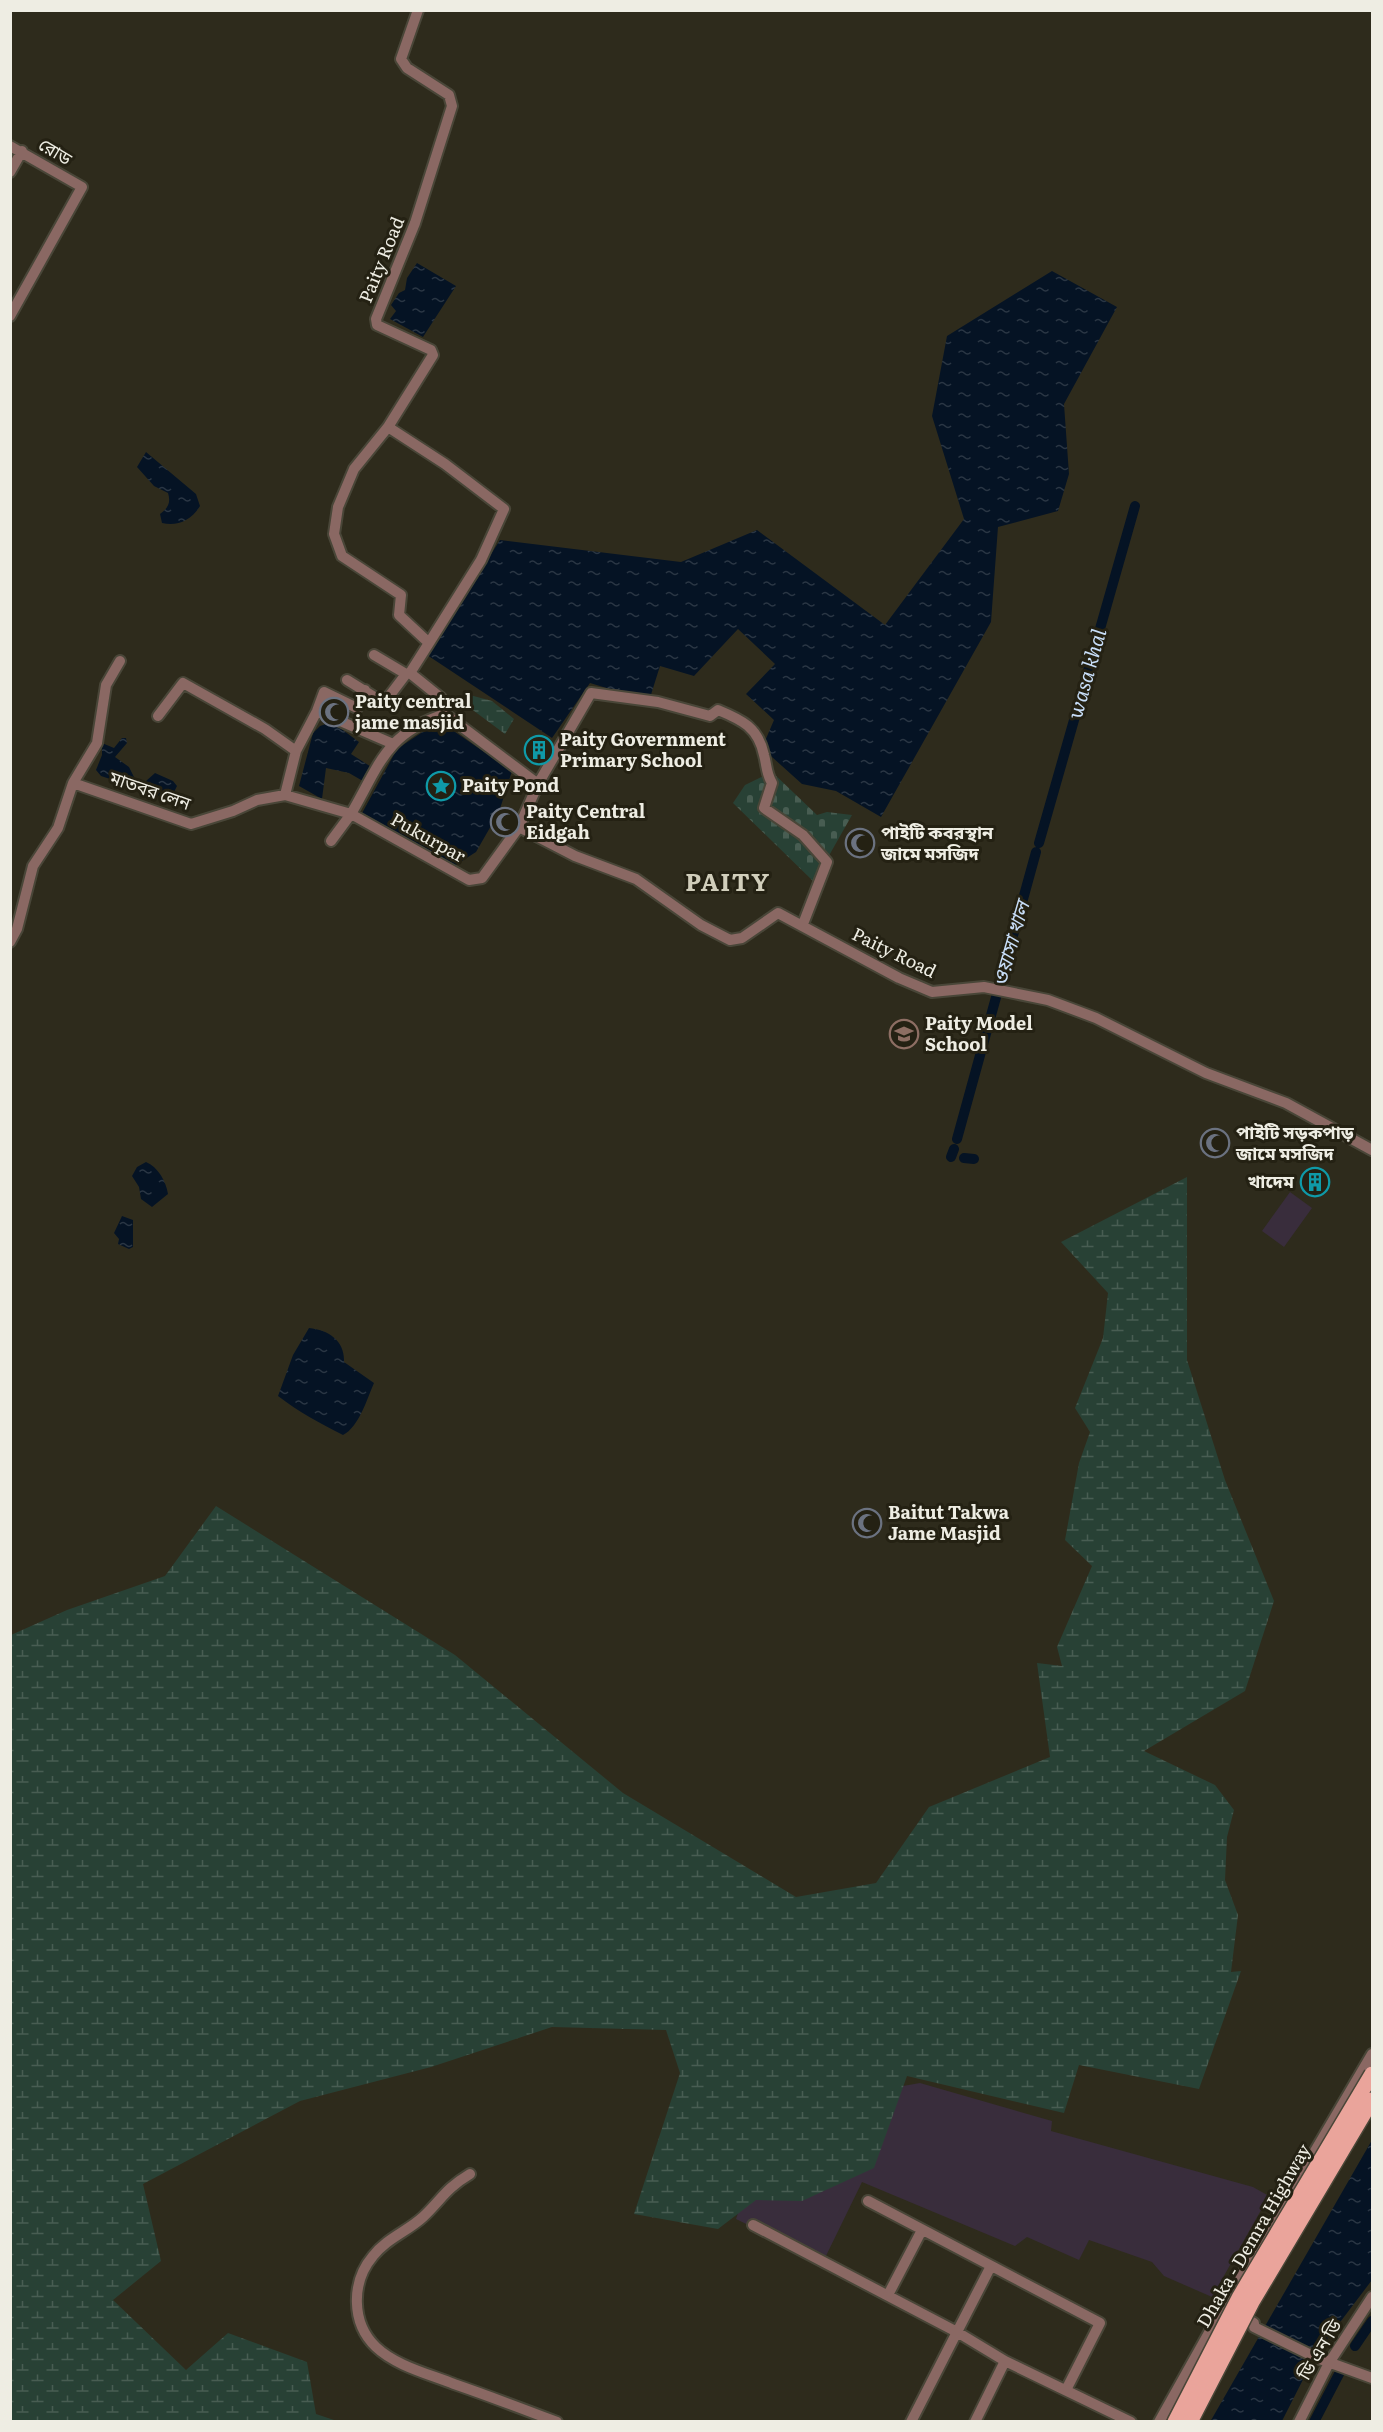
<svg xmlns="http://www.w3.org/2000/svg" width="1383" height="2432" font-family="Literata,'Noto Sans Bengali',serif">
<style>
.industrial{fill:#392d3c}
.wetland{fill:url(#wetland-marsh)}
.cemetery{fill:url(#cemetery-stones)}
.water{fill:url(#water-ripples)}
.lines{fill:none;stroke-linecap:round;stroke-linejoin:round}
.canal{stroke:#051324;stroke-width:10}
.street-casing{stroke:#494638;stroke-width:14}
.street{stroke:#8a6863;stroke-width:10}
.primary-bridge-casing{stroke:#494638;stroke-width:18;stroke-linecap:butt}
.primary-bridge{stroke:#eaa49b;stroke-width:15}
.labels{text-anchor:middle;stroke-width:6;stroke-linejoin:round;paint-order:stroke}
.street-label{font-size:18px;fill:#eeede3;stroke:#242113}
.poi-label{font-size:18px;font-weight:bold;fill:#eeede3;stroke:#242113;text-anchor:start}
.water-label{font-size:20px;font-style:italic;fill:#c8def8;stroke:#242113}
.district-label{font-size:24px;font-weight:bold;letter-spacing:1.5px;fill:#d1cebb;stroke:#242113}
</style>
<defs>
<pattern id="wetland-marsh" width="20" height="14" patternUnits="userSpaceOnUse" patternTransform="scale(1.5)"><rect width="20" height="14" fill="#284135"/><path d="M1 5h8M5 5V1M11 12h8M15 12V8" fill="none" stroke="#485d52"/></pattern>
<pattern id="cemetery-stones" width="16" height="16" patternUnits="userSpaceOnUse" patternTransform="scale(1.5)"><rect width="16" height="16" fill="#284135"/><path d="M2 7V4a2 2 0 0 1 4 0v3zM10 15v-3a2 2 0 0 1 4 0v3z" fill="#485d52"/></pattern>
<pattern id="water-ripples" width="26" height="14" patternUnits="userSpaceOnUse" patternTransform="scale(1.5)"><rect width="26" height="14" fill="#051324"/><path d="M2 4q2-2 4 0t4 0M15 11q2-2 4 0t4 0" fill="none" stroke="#2a3644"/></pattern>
</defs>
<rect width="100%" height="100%" fill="#2e2b1c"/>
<path class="industrial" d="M1290,1192l22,16 -28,39 -22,-16z
M920,2083l132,38 -1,10 202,56 16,9 -57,101 -48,-21 -12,-14 -63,-22 -10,20 -52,-23 -12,9 -153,-64 -39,80 -87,-43 16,-48 43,-66z"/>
<path class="wetland" d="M466,694l26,7 22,18 -9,15 -35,-26z
M1187,1177v183l38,120 49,121 -29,90 -101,60 71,34 19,25 -7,27 -2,43 13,35 -7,57 10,-1 -42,118 -120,-24 -15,48 -157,-37 -33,92 -72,33 -46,-1 -38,29 -84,-15 46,-141 -14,-43 -114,-3 -121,40 -131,34 -157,83 18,77 -48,39 73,70 42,-37 79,29 9,52 21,7h-326v-786l56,-25 98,-34 51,-70 239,149 168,138 173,104 80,-14 53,-76 121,-50 -13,-94 25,3 -5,-19 35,-81 -27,-26 14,-77 11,-31 -15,-24 28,-70 5,-45 -47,-51z"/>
<path class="cemetery" d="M772,772l45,43 10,-3 25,3 -38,67 -81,-79 12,-18z"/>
<path class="water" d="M417,263l39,23 -33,51 -33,-18 6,-8 -5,-6 8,-12 6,-3 2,-12z
M1052,271l65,36 -53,97 5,70 -11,37 -60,16 -7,95 -110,195 -45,-26 -34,-7 -40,-36 12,-28 -28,-26 29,-30 -37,-35 -44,47 -34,-10 -11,35 -59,-18 -38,55 -125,-83 73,-115 181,22 76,-32 128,95 79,-106 -32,-103 15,-80z
M146,452l50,42 4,12c-8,14 -23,21 -38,17l-2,-9c8,-6 11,-11 8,-21l-14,-7 -17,-19z
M439,721l73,50 -13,41 -23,40 -22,14 -93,-51 36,-66z
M332,722l27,20 -8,12 25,16 -8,14 -19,-11 -23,-5 -4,31 -23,-13 14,-53 7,-7z
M122,738h4l1,5 -12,14 14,10 5,10 -3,9 -30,-10 -5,-6 6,-15v-12l12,5z
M155,773l18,8 4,5 -7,14 -26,-9 2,-10z
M146,1162c12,5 20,19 22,32l-16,13 -11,-8 -2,-12 -7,-11 5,-9z
M122,1216l11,4v27l-4,2 -11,-5 1,-5 -5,-6z
M309,1328c20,2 36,13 35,34l30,21c-7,16 -15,44 -31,52 -24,-12 -44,-23 -65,-39l15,-41z
M1372,2140v140l-56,74 -34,67 -72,1z"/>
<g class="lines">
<path class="canal" d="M1039,843l96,-337
M957,1139l79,-287
M951,1157l3,-8
M964,1158l10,1
M1355,2346l17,-25
M1314,2422l25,-48"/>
<g class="street-casing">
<path id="street" d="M418,10l-17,49 6,9 42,27 3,11 -37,117 -39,96 1,6 54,25 2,5 -45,72 57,37 59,45 -23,51 -52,83
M10,146l72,41 -72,129
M10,172l12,-21
M374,655l32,19
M410,673l31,25 4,16
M347,680l37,23 22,-29 4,-1 19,-30 -30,-28 2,-20 -59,-39 -8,-22 4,-27 16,-38 34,-42
M317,711l74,32
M445,714l93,70 -19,43 -37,51 -13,2 -118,-66c29,-50 35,-81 94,-100z
M158,716l25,-33 82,46 31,22
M73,783l24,-40 9,-58 14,-24
M538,784l53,-91 67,9 52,14 8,-6c24,10 40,17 46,45 3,11 2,18 8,28l-8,25 39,27 24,27 -24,62
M519,827l56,29 61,23 65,46 29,15 12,-2 36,-25 121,65 33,14 52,-5 64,13 48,18 110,55 80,30 86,47
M331,841l20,-27 -66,-19 11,-44 21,-40 7,-19 33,16 8,-18
M10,942l7,-13 16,-63 25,-38 15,-45 118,41 42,-13 24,-11 28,-5
M470,2174c-25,15 -28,25 -47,43 -15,14 -36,21 -50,39 -22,26 -22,67 3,91 20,19 53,27 78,37 35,12 69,25 103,38
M868,2201l232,122 -33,65
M753,2225l204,107 34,-66
M888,2295l34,-65
M1240,2315l14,8v4l63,31 55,20
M911,2422l46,-90 48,29 126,61
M975,2422l30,-61
M1159,2422l65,-116 148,-252
M1299,2422l30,-59 43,-66"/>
</g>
<use href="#street" class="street"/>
<g class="primary-bridge-casing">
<path id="primary-bridge" d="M1175,2422l65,-126 132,-222
M1190,2422l62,-120 120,-202"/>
</g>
<use href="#primary-bridge" class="primary-bridge"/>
</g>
<defs>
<g id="mosque-ring" transform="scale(1.5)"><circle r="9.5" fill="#242113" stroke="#6b7280" stroke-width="1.5"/><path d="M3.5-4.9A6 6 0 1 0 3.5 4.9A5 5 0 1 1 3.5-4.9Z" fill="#6b7280"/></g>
<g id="building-ring" transform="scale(1.5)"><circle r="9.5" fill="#242113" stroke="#0f9aa8" stroke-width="1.5"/><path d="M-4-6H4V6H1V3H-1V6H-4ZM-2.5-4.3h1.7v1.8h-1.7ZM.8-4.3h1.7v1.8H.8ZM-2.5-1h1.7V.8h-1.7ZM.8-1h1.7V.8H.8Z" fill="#0f9aa8"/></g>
<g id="sight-ring" transform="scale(1.5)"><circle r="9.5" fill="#242113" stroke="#0f9aa8" stroke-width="1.5"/><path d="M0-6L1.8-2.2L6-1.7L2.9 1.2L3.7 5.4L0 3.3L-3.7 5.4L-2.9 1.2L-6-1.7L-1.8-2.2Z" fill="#0f9aa8"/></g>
<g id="school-ring" transform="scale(1.5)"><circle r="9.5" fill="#242113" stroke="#8d6e63" stroke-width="1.5"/><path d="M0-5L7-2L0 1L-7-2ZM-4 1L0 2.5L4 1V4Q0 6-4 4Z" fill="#8d6e63"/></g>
</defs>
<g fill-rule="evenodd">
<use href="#mosque-ring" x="334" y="712"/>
<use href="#building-ring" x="539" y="750"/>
<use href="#sight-ring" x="441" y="786"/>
<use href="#mosque-ring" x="505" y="822"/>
<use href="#mosque-ring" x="860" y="843"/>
<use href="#school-ring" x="904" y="1034"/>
<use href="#mosque-ring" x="1215" y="1143"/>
<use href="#building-ring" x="1315" y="1182"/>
<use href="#mosque-ring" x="867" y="1523"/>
</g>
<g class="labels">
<g class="street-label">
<text transform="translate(55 152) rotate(31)" y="6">রোড</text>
<text transform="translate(382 260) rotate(-68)" y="6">Paity Road</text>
<text transform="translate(150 791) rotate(19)" y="6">মাতবর লেন</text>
<text transform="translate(428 838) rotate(29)" y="6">Pukurpar</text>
<text transform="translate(894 953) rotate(26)" y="6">Paity Road</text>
<text transform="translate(1254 2236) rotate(-60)" y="6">Dhaka - Demra Highway</text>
<text transform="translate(1320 2350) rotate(-59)" y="6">ডি এন ডি</text>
</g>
<g class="poi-label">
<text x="355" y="708">Paity central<tspan x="355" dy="21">jame masjid</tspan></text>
<text x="560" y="746">Paity Government<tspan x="560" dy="21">Primary School</tspan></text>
<text x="462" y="792">Paity Pond</text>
<text x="526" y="818">Paity Central<tspan x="526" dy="21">Eidgah</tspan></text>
<text x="881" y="839">পাইটি কবরস্থান<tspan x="881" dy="21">জামে মসজিদ</tspan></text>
<text x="925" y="1030">Paity Model<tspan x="925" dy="21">School</tspan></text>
<text x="1236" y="1139">পাইটি সড়কপাড়<tspan x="1236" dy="21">জামে মসজিদ</tspan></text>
<text x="1294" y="1188" text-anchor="end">খাদেম</text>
<text x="888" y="1519">Baitut Takwa<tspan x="888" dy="21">Jame Masjid</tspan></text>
</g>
<g class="water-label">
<text transform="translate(1087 674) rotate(-74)" y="7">wasa khal</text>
<text transform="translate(1011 944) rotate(-74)" y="7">ওয়াসা খাল</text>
</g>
<g class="district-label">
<text x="728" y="891">PAITY</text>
</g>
</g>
<rect width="1383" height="2432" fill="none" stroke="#eeede3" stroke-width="24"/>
</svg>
